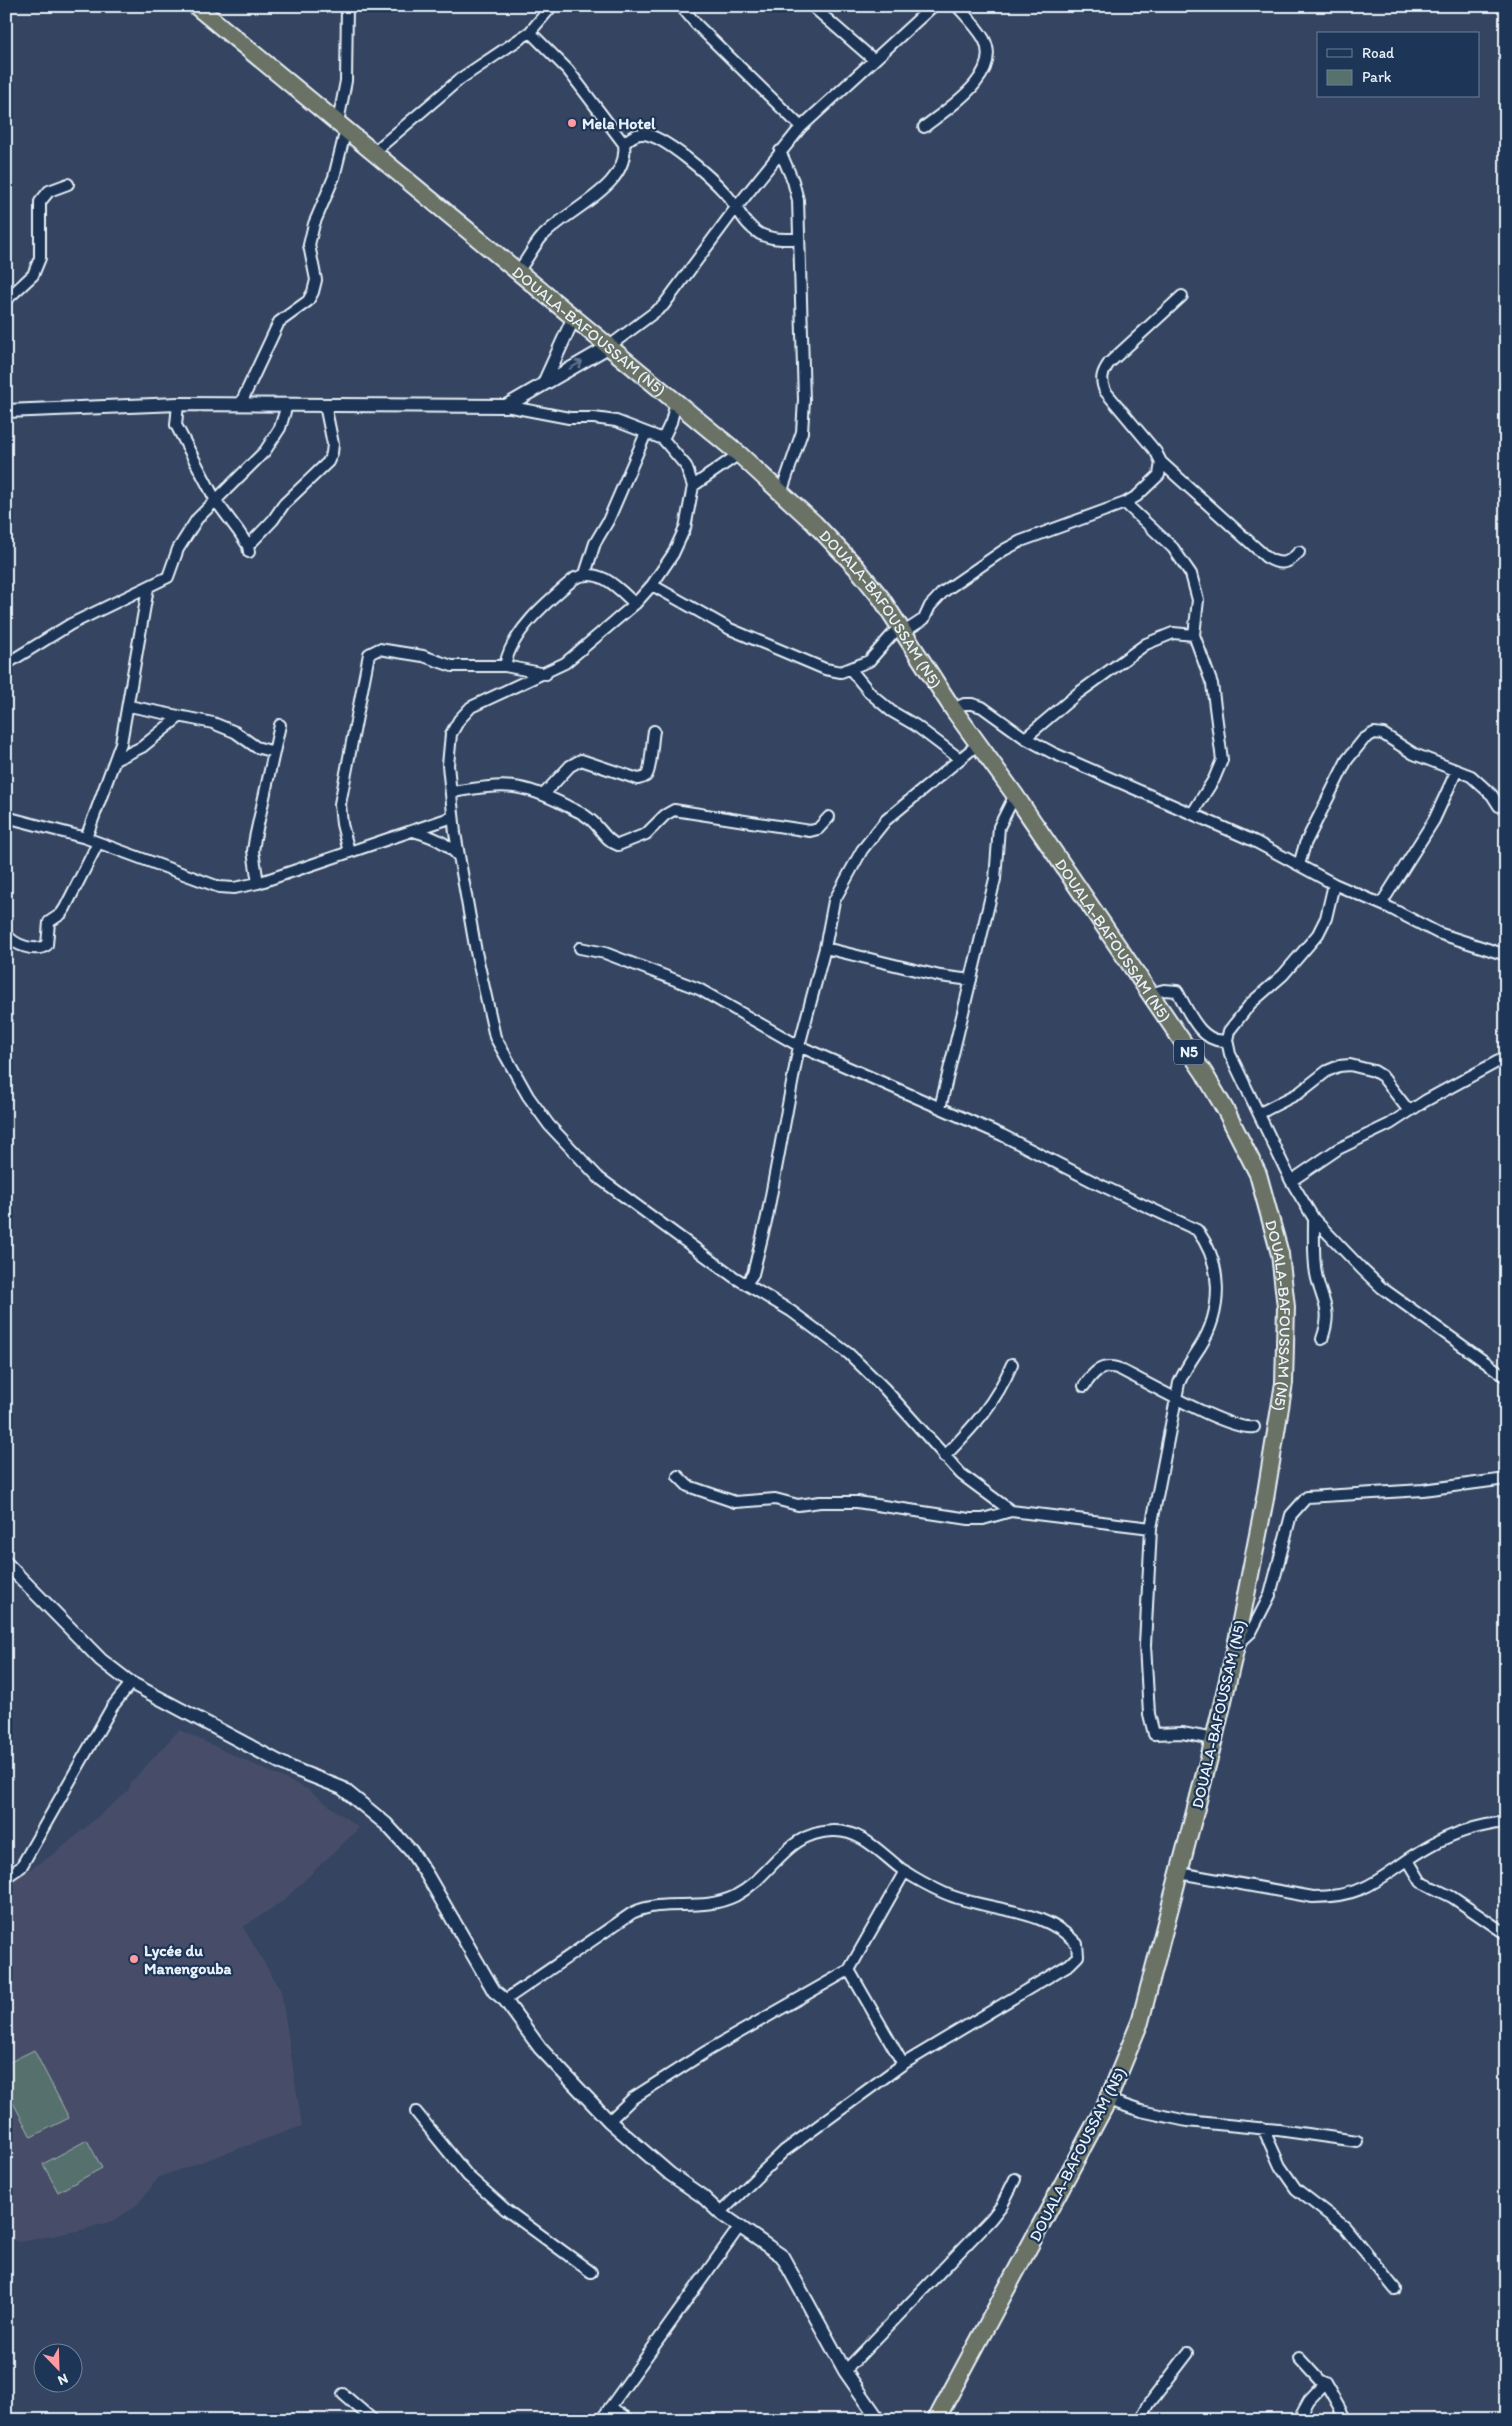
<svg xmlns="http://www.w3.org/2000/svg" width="1512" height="2426" font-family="Itim,sans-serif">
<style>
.built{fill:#464e68}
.green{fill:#57716d;stroke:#a0b1b2}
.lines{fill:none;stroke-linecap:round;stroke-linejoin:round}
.minor-casing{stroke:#e8f1f8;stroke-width:14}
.tertiary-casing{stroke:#e8f1f8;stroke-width:16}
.trunk-casing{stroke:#e8f1f8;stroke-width:20}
.minor{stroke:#1d3557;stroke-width:10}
.tertiary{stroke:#1d3557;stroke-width:12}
.trunk{stroke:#6b7165;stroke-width:16}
.oneway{stroke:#64778f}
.poi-dot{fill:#ff9aa2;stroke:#1d3557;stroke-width:2}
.labels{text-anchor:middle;stroke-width:4.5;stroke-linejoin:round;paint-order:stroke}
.shield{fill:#1d3557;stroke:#abb9c8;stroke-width:1}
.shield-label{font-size:15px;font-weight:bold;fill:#e8f1f8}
.poi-label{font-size:16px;font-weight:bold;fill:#e8f1f8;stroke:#1d3557;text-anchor:start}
.street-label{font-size:16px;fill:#e8f1f8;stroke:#1d3557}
</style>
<rect width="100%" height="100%" fill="#354461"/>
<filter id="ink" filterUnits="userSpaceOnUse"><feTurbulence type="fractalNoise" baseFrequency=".02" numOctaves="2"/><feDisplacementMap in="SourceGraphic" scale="10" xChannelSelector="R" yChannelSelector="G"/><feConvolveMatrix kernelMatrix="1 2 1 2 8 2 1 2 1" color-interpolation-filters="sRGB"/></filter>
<g filter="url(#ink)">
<path class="built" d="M179,1730l128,59 52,39 -76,73 -40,26 38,64 21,135 -143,51 -21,27 -23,16 -33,10 -62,12 -14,-4v-354l51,-32 72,-62 2,-8z"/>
<path class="green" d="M34,2050l35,68 -38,19 -25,-48v-25z
M87,2140l15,28 -44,24 -15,-28z"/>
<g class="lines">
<g class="minor-casing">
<path id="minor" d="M681,6l15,18 105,103
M812,6l62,54
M338,122l8,-41 1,-75
M924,127c23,-18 79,-52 60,-88 -7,-12 -18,-23 -27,-33
M624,144c5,-5 11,-11 19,-10 21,1 69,44 83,60 12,13 17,30 34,40 12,6 25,5 38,5
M780,151l13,30 5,19 6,200 -2,32 -21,61
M374,152l86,-73 70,-47 22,-26
M517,272c10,-11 15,-24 24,-34 25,-29 89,-50 83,-94l-56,-74 -38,-38
M6,300l27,-25 7,-17v-56l9,-11 19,-7
M608,347l55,-41 72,-97 66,-82 132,-121
M178,404l-2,21 40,76 23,31 9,14 1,6
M240,405l39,-83 29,-21 5,-9 3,-12 -7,-35 5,-21 20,-47 12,-48
M506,406l63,12h25l22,3 47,18 23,27 7,20 -8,42 -12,26 -21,31 -17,19 -70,59 -94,44 -12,13 -8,14 -3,31 7,68 21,119 19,85 33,59 21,29 50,53 135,99 57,34 58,43 35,34 77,86 50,37
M663,439l8,-17 5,-20
M1161,462l105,95c15,9 22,7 33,-5
M693,486l46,-32
M1125,503l48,45 18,26 7,26 -4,35 18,49 10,76 -8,19 -22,35
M248,546l25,-26 11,-16 44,-42 4,-9 1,-9 -8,-39
M585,574l10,-31 13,-22 38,-88
M652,585l78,44 95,40 16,3 28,-11 30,-34
M904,632l20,-13 6,-13 13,-14 61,-42 17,-9 104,-38 12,-7 22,-21 2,-13 -5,-10 -51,-61c-5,-12 -3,-18 4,-28l73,-67
M6,664l65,-40 97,-47 10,-28 19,-30 68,-68 15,-23 7,-23
M505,666c6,-35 44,-66 70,-88 25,-11 43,10 60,26
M851,670l19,23 21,18 24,14 45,34
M129,706l84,17 22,9 21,15 18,5
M953,709l11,-5h8l10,3 43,31 28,15 201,88 80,43 56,24 48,25 68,22
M1025,738l52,-44 69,-50 27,-11 21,2
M117,759l25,-12 37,-30
M452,792c52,-8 67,-11 115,14 7,4 14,6 20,11 12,7 18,24 31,28l28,-11 19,-19 9,-5 136,21 8,-2 11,-12
M544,794l26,-28 11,-6 57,19c3,-1 6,-1 8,-3 5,-4 6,-36 8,-45
M6,817l80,21 35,-95 27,-155
M413,831c18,5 34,11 46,26
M86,838l133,49 15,1 24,-5 195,-66
M349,852l-7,-28 -2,-20 29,-150 10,-5 44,7 29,10h53l41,8
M1299,865l6,-21 42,-84 17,-21 10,-6 9,1 31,20 57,22 21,19 7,11
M258,883l-5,-32 2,-13 25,-113
M1334,884l-8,34 -8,16 -35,41 -32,28 -22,28 -2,9 3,14 61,127 23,38 48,50 20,19 124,89
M1381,904l53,-84 23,-50
M6,934c8,11 29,19 41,11l2,-23 12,-8 4,-6 33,-65
M580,948l25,5 94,36 100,57 203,89 92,47 103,48c26,34 26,80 3,117 -8,12 -15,22 -21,36l-28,145 -6,117 4,69 5,20 28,-1 32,6
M825,948l115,28 31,4
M1149,994l15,-4 13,1c10,17 24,55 50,49
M940,1108l55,-229 4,-52 16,-32
M1260,1113l39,-20 28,-22 12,-5 11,-1 24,6 8,5 27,35
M1291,1181l47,-32 52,-25 35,-23 81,-44
M1314,1219c0,19 -1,37 2,55 6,30 17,34 6,65
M746,1284l7,-10 14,-57 32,-171 26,-98 9,-47 28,-51 24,-30 91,-75
M1084,1386c9,-13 16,-22 33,-18 28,13 112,63 137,59
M944,1457c30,-31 51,-53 68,-93
M678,1476l10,10 47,16 40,-3 23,6 22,-3h37l112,17h14l28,-8 140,17
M1237,1645l14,-13 19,-37 21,-80 16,-18 116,-7 83,-11
M1408,1860l13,22 31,15 54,37
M1179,1873l134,24c60,0 70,-25 117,-51 23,-13 49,-21 76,-24
M6,1877l15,-10 91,-160 19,-24
M849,1970l54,94
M505,2000l127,-87c34,-16 68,0 103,-17 38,-20 50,-64 98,-65 30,-1 49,24 71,40 12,8 27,16 40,22 43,19 99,13 133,51l1,12 -8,8 -167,100 -119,87 -64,62
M1108,2100l33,11 46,10 91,9 79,11
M416,2112l52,64 37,33 86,63
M609,2121l24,-23 74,-47 142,-81 56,-99
M1263,2128l17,38 16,23 49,38 50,62
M1299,2358l21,23 5,2 21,37
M845,2371l146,-152 11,-14 13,-26
M343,2394l30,26
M610,2407l20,13
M601,2420l139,-194
M1140,2420l9,-16 39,-51
M1298,2420l11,-20 16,-17
M1505,2420l1,-2"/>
</g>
<g class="tertiary-casing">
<path id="tertiary" d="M544,383l29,-64
M6,411l172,-7 328,2 102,-59
M6,1563l95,97 30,23 158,84 53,21 44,36 25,27 16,24 67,116 11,9 35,48 69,73 61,53 32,22 18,17 62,43 63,115 34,49"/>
</g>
<g class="trunk-casing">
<g id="trunk">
<path id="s1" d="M196,6l543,448 75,69 42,44 25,31 72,111 62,86 189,278 22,38 32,63 22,80 6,53 -2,76 -19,116 -29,147 -22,93 -74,283 -32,78 -172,320"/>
</g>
</g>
<use href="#minor" class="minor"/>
<use href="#tertiary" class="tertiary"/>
<use href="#trunk" class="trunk"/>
</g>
<defs><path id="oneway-shaft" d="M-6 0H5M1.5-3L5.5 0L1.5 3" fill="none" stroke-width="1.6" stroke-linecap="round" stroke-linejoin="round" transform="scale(1.25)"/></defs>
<use class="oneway" href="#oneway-shaft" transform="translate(576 365) rotate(-30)"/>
</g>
<g class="poi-dot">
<circle cx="572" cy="123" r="5"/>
<circle cx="134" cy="1959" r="5"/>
</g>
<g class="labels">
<rect class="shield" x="1174" y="1039.5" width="30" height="25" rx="4"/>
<g class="shield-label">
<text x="1189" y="1057">N5</text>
</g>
<g class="poi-label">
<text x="582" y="129">Mela Hotel</text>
<text x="144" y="1956">Lycée du<tspan x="144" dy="18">Manengouba</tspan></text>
</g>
<g class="street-label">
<text dy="6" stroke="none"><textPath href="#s1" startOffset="510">DOUALA-BAFOUSSAM (N5)</textPath></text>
<text dy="6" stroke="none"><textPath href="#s1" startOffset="915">DOUALA-BAFOUSSAM (N5)</textPath></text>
<text dy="6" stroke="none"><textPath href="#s1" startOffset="1320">DOUALA-BAFOUSSAM (N5)</textPath></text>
<text dy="6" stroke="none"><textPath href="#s1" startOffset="1740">DOUALA-BAFOUSSAM (N5)</textPath></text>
<text transform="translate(1218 1714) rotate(-77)" y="6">DOUALA-BAFOUSSAM (N5)</text>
<text transform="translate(1077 2154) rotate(-63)" y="6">DOUALA-BAFOUSSAM (N5)</text>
</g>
</g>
<rect width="1512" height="2426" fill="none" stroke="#1d3557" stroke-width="25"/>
<rect x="12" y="12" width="1487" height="2401" fill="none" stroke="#e8f1f8" stroke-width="2" filter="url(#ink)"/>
<rect x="1317" y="32" width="162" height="65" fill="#1d3557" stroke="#6e8097"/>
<rect x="1327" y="49" width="25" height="8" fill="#1d3557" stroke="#6e8097"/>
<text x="1362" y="58" font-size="15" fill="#e8f1f8">Road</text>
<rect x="1327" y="70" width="25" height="15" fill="#57716d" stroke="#6e8097"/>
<text x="1362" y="82" font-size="15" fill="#e8f1f8">Park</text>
<g transform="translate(58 2368) rotate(157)"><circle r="24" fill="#1d3557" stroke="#6e8097"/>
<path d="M0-4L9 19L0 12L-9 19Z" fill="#ff9aa2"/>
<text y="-8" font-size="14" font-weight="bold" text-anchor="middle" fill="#e8f1f8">N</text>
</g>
</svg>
